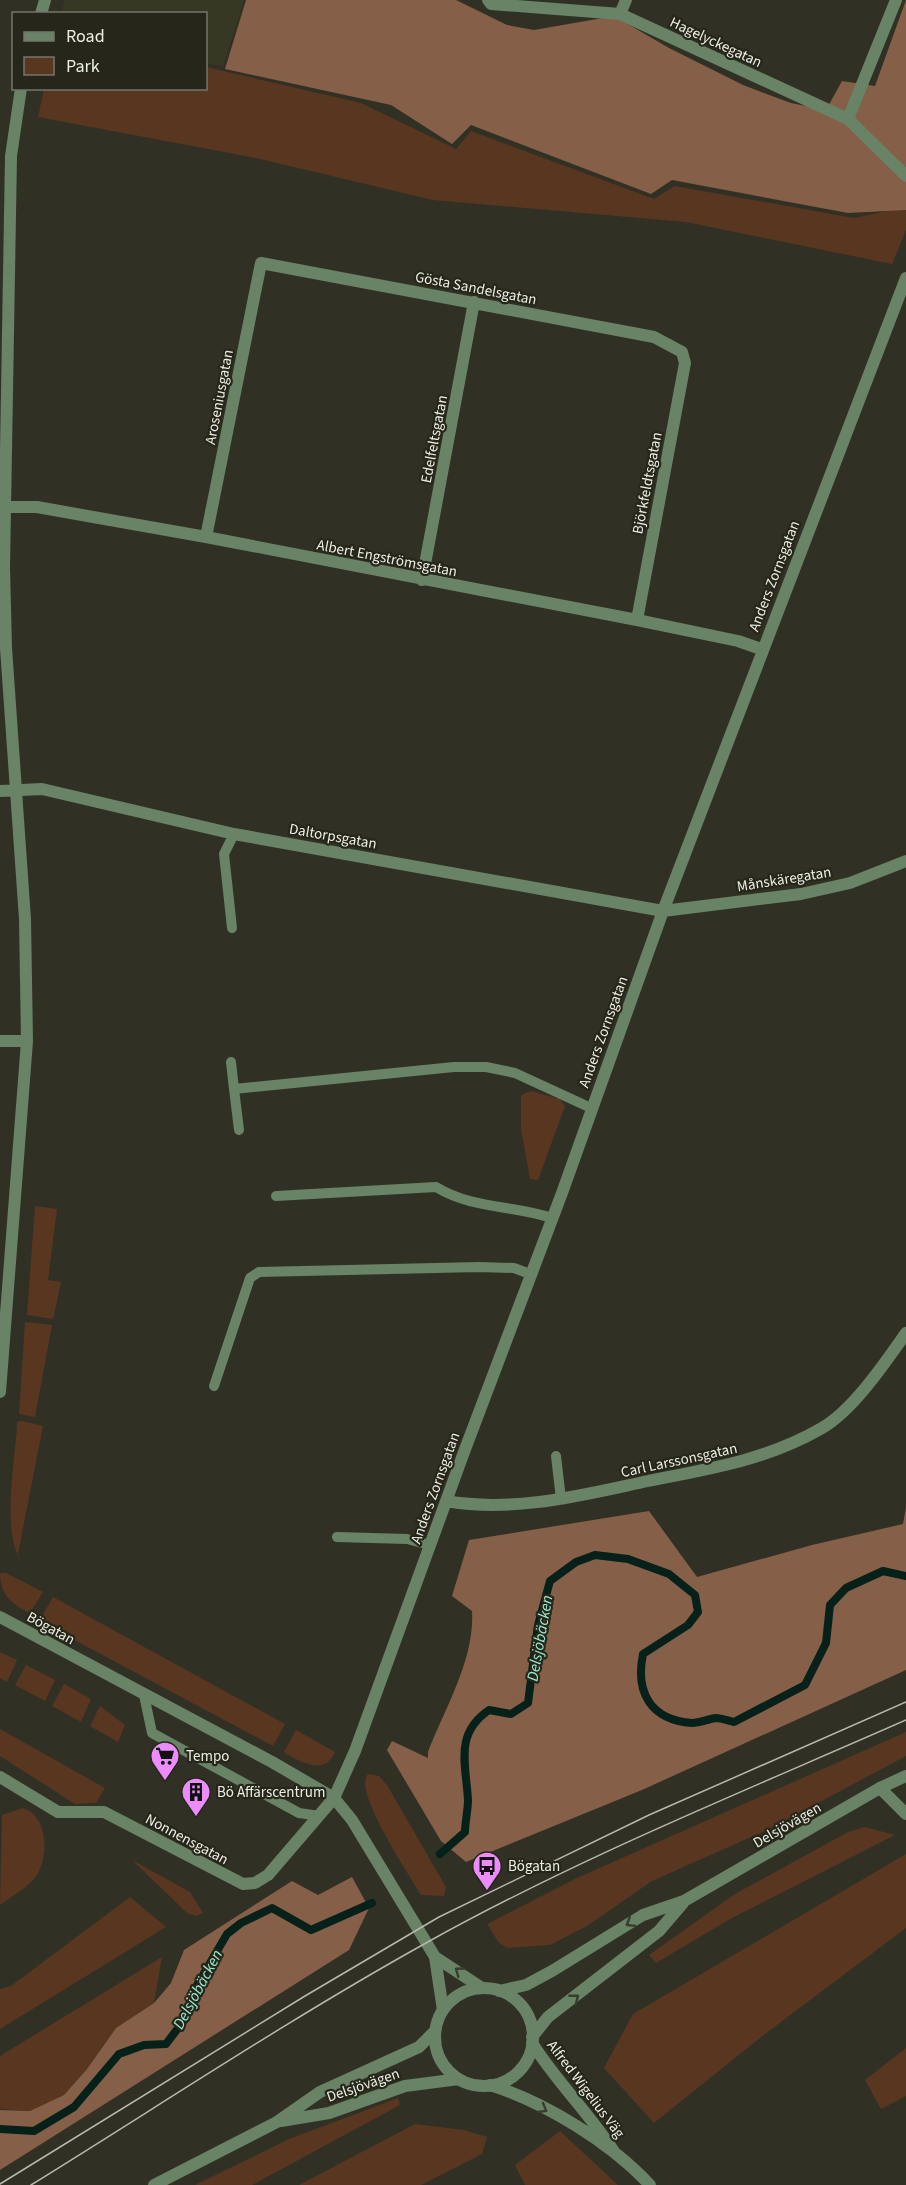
<svg xmlns="http://www.w3.org/2000/svg" width="906" height="2185" font-family="'Source Sans 3',sans-serif">
<style>
.built{fill:#363824}
.green{fill:#593620}
.forest{fill:#855f48}
.lines{fill:none;stroke-linecap:round;stroke-linejoin:round}
.stream{stroke:#062119;stroke-width:8}
.service{stroke:#688365;stroke-width:10}
.minor{stroke:#688365;stroke-width:12}
.tertiary{stroke:#688365;stroke-width:12}
.tram{stroke:#b7b8ae;stroke-width:1.5}
.oneway{stroke:#363e2d}
.labels{text-anchor:middle;stroke-width:4.5;stroke-linejoin:round;paint-order:stroke}
.street-label{font-size:15px;fill:#ecede4;stroke:#26271a}
.poi-label{font-size:15px;fill:#ecede4;stroke:#26271a;text-anchor:start}
.water-label{font-size:16px;font-style:italic;fill:#98ecd1;stroke:#26271a}
</style>
<rect width="100%" height="100%" fill="#303124"/>
<path class="built" d="M65,0h179l-21,66 -17,-3v-49l-145,-1z"/>
<path class="green" d="M206,67l155,36 95,46 15,-18 183,68 21,-13 179,32 52,-11v23l-14,34 -206,-42 -253,-22 -177,-42 -218,-41 6,-28 162,-1z
M531,1091l29,8 5,7 -27,74 -8,-1 -9,-50v-34z
M35,1206l22,3 -9,71 13,2 -8,37 -26,-4z
M25,1322l27,3 -17,92 -16,-3z
M22,1421l21,5 -25,128 2,5c-18,-28 -5,-99 -3,-133v-4z
M0,1573h6l37,19 -13,21c-18,-8 -30,-19 -30,-40z
M53,1597l232,127 -12,22 -234,-125z
M0,1652l17,8 -10,22 -7,-4z
M26,1665l29,15 -10,21 -30,-16z
M64,1684l27,15 -10,23 -29,-16z
M100,1706l25,19 -7,17 -28,-16z
M0,1729l105,59 -9,15 -21,1 -75,-48z
M296,1730l39,22c-10,24 -33,10 -49,2l-2,-2z
M906,1732v24l-137,73 -117,52 -65,45 -37,19 -42,3 -9,-5 -12,-19 90,-46z
M368,1774l11,2 8,9 59,102 -2,9 -23,-1c-11,-19 -69,-105 -53,-121z
M23,1808c25,8 26,47 14,67 -8,12 -25,21 -37,30l2,-90z
M865,1827l30,8 -165,84 -74,44 -7,-8 86,-61 113,-62z
M906,1854v74l-141,106 -111,89 -50,-55 29,-54z
M132,1860l58,32 13,21 -7,3 -9,-3z
M130,1897l36,30 -166,102v-40l11,-3z
M162,1957l-8,46 -38,25 -29,41 -23,26 -34,16 -30,-2v-53z
M906,2048v48l-25,13 -16,-29z
M398,2098l2,7 -148,80h-57l94,-46z
M415,2124l49,6 23,7 -5,17 -61,31h-122z
M560,2131l58,54h-93l-10,-20z"/>
<path class="forest" d="M246,0h210l51,25 27,5 80,-14 55,32 74,37 48,18 35,7 16,-29 33,5 31,-86v210l-58,3 -176,-33 -21,14 -180,-69 -19,19 -61,-39 -166,-36z
M906,1507v163l-264,120 -176,72 -25,-21 -54,-91 5,-9 36,17v-6c17,-44 47,-93 44,-141l-20,-15 17,-56 180,-29 48,66 115,-32 91,-21z
M352,1877l17,31 -20,42 -349,220v-60l30,1 34,-16 23,-26 29,-41 38,-25 17,-20 13,-33 108,-69 26,14z"/>
<g class="lines">
<path class="stream" d="M440,1854l25,-22c0,-10 3,-22 3,-32 -2,-36 -14,-66 21,-90l22,4 17,-11 10,-78 12,-44 26,-19 19,-7 33,4 41,15 26,21 3,17 -10,13 -45,29c-8,39 8,66 49,69 8,0 16,-4 24,-5 5,0 13,3 18,4l71,-37 21,-42 4,-38 16,-17 37,-17 23,5
M0,2129l34,2 40,-24 45,-53 25,-9 22,-1 19,-25 11,-32 31,-53 14,-11 31,-15 39,22 61,-27"/>
<path class="service" d="M232,928l-8,-74 10,-20
M231,1062l3,27
M239,1130l-5,-41 220,-22h32l29,6 76,35
M276,1196l160,-9c36,22 77,18 116,31
M214,1386l36,-108 9,-6 220,-5 35,1 16,6
M556,1456l5,43
M337,1537l70,2 23,6
M144,1695l8,38 147,80 20,3"/>
<path class="minor" d="M488,0l3,4 129,10 228,105 58,57
M41,14l4,-14
M620,14l6,-14
M848,119l48,-119
M5,507h32l169,30 431,83 101,21 23,8
M206,537l55,-274 393,74 28,15 3,11 -48,257
M422,580l52,-278
M0,791l42,-2 192,45 429,77 138,-17 49,-11 56,-22
M0,1041h27
M0,1392l27,-351 -2,-122 -19,-271 -2,-80 7,-412 10,-68
M446,1501c68,12 136,-6 202,-20 61,-12 119,-21 174,-53 31,-18 63,-65 84,-95
M0,1617l272,145 62,36 18,22 83,137 47,31
M0,1777l58,35h46l139,72 12,-1 13,-8 66,-77 21,-47 109,-299 98,-259 101,-282 243,-633
M880,1788l26,26
M435,1957l8,53
M532,2043c24,38 56,69 81,107
M490,2085c55,17 121,58 160,100"/>
<path class="tertiary" d="M435 2037a49 49 0 1 1 98 0a49 49 0 1 1-98 0Z
M499,1991l27,-6 26,-14 91,-56 41,-14 196,-113 26,-12
M532,2037l16,-20 111,-86 24,-28
M281,2121l48,-8 76,-27 54,-7
M154,2185l123,-63 43,-30 99,-45 16,-16"/>
<path class="tram" d="M0,2184l305,-188 134,-79 210,-102 257,-113
M31,2185c131,-81 260,-167 395,-242 154,-86 319,-152 480,-223"/>
</g>
<defs><path id="oneway-chevron" d="M-2-3.5L2.5 0L-2 3.5" fill="none" stroke-width="1.6" stroke-linecap="round" stroke-linejoin="round" transform="scale(1.5)"/></defs>
<g class="oneway">
<use href="#oneway-chevron" transform="translate(630 1923) rotate(148)"/>
<use href="#oneway-chevron" transform="translate(459 1971) rotate(-144)"/>
<use href="#oneway-chevron" transform="translate(575 1998) rotate(-38)"/>
<use href="#oneway-chevron" transform="translate(543 2109) rotate(30)"/>
</g>
<defs>
<g id="supermarket-pin" transform="scale(1.5)"><path d="M0 17L-7.5 6A9.5 9.5 0 1 1 7.5 6Z" fill="#ec8cfb" stroke="#26271a"/><path d="M-6-5.5h2.5l.6 2H6L4.5 2H-2.5L-4.4-4H-6ZM-1.5 3.2a1.3 1.3 0 1 0 .1 0ZM3 3.2a1.3 1.3 0 1 0 .1 0Z" fill="#111"/></g>
<g id="building-pin" transform="scale(1.5)"><path d="M0 17L-7.5 6A9.5 9.5 0 1 1 7.5 6Z" fill="#ec8cfb" stroke="#26271a"/><path d="M-4-6H4V6H1V3H-1V6H-4ZM-2.5-4.3h1.7v1.8h-1.7ZM.8-4.3h1.7v1.8H.8ZM-2.5-1h1.7V.8h-1.7ZM.8-1h1.7V.8H.8Z" fill="#111"/></g>
<g id="bus-pin" transform="scale(1.5)"><path d="M0 17L-7.5 6A9.5 9.5 0 1 1 7.5 6Z" fill="#ec8cfb" stroke="#26271a"/><path d="M-5-6H5V4H4V6H2V4H-2V6H-4V4H-5ZM-3.5-4V0h7V-4ZM-3.5 1.2v1.5H-2V1.2ZM2 1.2v1.5H3.5V1.2Z" fill="#111"/></g>
</defs>
<g fill-rule="evenodd">
<use href="#supermarket-pin" x="165" y="1756"/>
<use href="#building-pin" x="196" y="1792"/>
<use href="#bus-pin" x="487" y="1866"/>
</g>
<g class="labels">
<g class="street-label">
<text transform="translate(716 42) rotate(25)" y="5">Hagelyckegatan</text>
<text transform="translate(476 288) rotate(11)" y="5">Gösta Sandelsgatan</text>
<text transform="translate(219 397) rotate(-79)" y="5">Aroseniusgatan</text>
<text transform="translate(434 439) rotate(-79)" y="5">Edelfeltsgatan</text>
<text transform="translate(647 483) rotate(-79)" y="5">Björkfeldtsgatan</text>
<text transform="translate(387 558) rotate(11)" y="5">Albert Engströmsgatan</text>
<text transform="translate(774 576) rotate(-69)" y="5">Anders Zornsgatan</text>
<text transform="translate(333 836) rotate(10)" y="5">Daltorpsgatan</text>
<text transform="translate(784 879) rotate(-9)" y="5">Månskäregatan</text>
<text transform="translate(603 1032) rotate(-70)" y="5">Anders Zornsgatan</text>
<text transform="translate(679 1460) rotate(-12)" y="5">Carl Larssonsgatan</text>
<text transform="translate(435 1488) rotate(-70)" y="5">Anders Zornsgatan</text>
<text transform="translate(51 1628) rotate(29)" y="5">Bögatan</text>
<text transform="translate(787 1825) rotate(-30)" y="5">Delsjövägen</text>
<text transform="translate(187 1839) rotate(28)" y="5">Nonnensgatan</text>
<text transform="translate(363 2085) rotate(-19)" y="5">Delsjövägen</text>
<text transform="translate(586 2089) rotate(53)" y="5">Alfred Wigelius Väg</text>
</g>
<g class="poi-label">
<text x="186" y="1761">Tempo</text>
<text x="217" y="1797">Bö Affärscentrum</text>
<text x="508" y="1871">Bögatan</text>
</g>
<g class="water-label">
<text transform="translate(539 1638) rotate(-80)" y="6">Delsjöbäcken</text>
<text transform="translate(197 1989) rotate(-62)" y="6">Delsjöbäcken</text>
</g>
</g>
<rect x="12" y="12" width="195" height="78" fill="#26271a" stroke="#75766b" stroke-width="1.5"/>
<rect x="24" y="32" width="30" height="9" fill="#688365" stroke="#75766b" stroke-width="1.5"/>
<text x="66" y="42" font-size="18" fill="#ecede4">Road</text>
<rect x="24" y="57" width="30" height="18" fill="#593620" stroke="#75766b" stroke-width="1.5"/>
<text x="66" y="72" font-size="18" fill="#ecede4">Park</text>
</svg>
